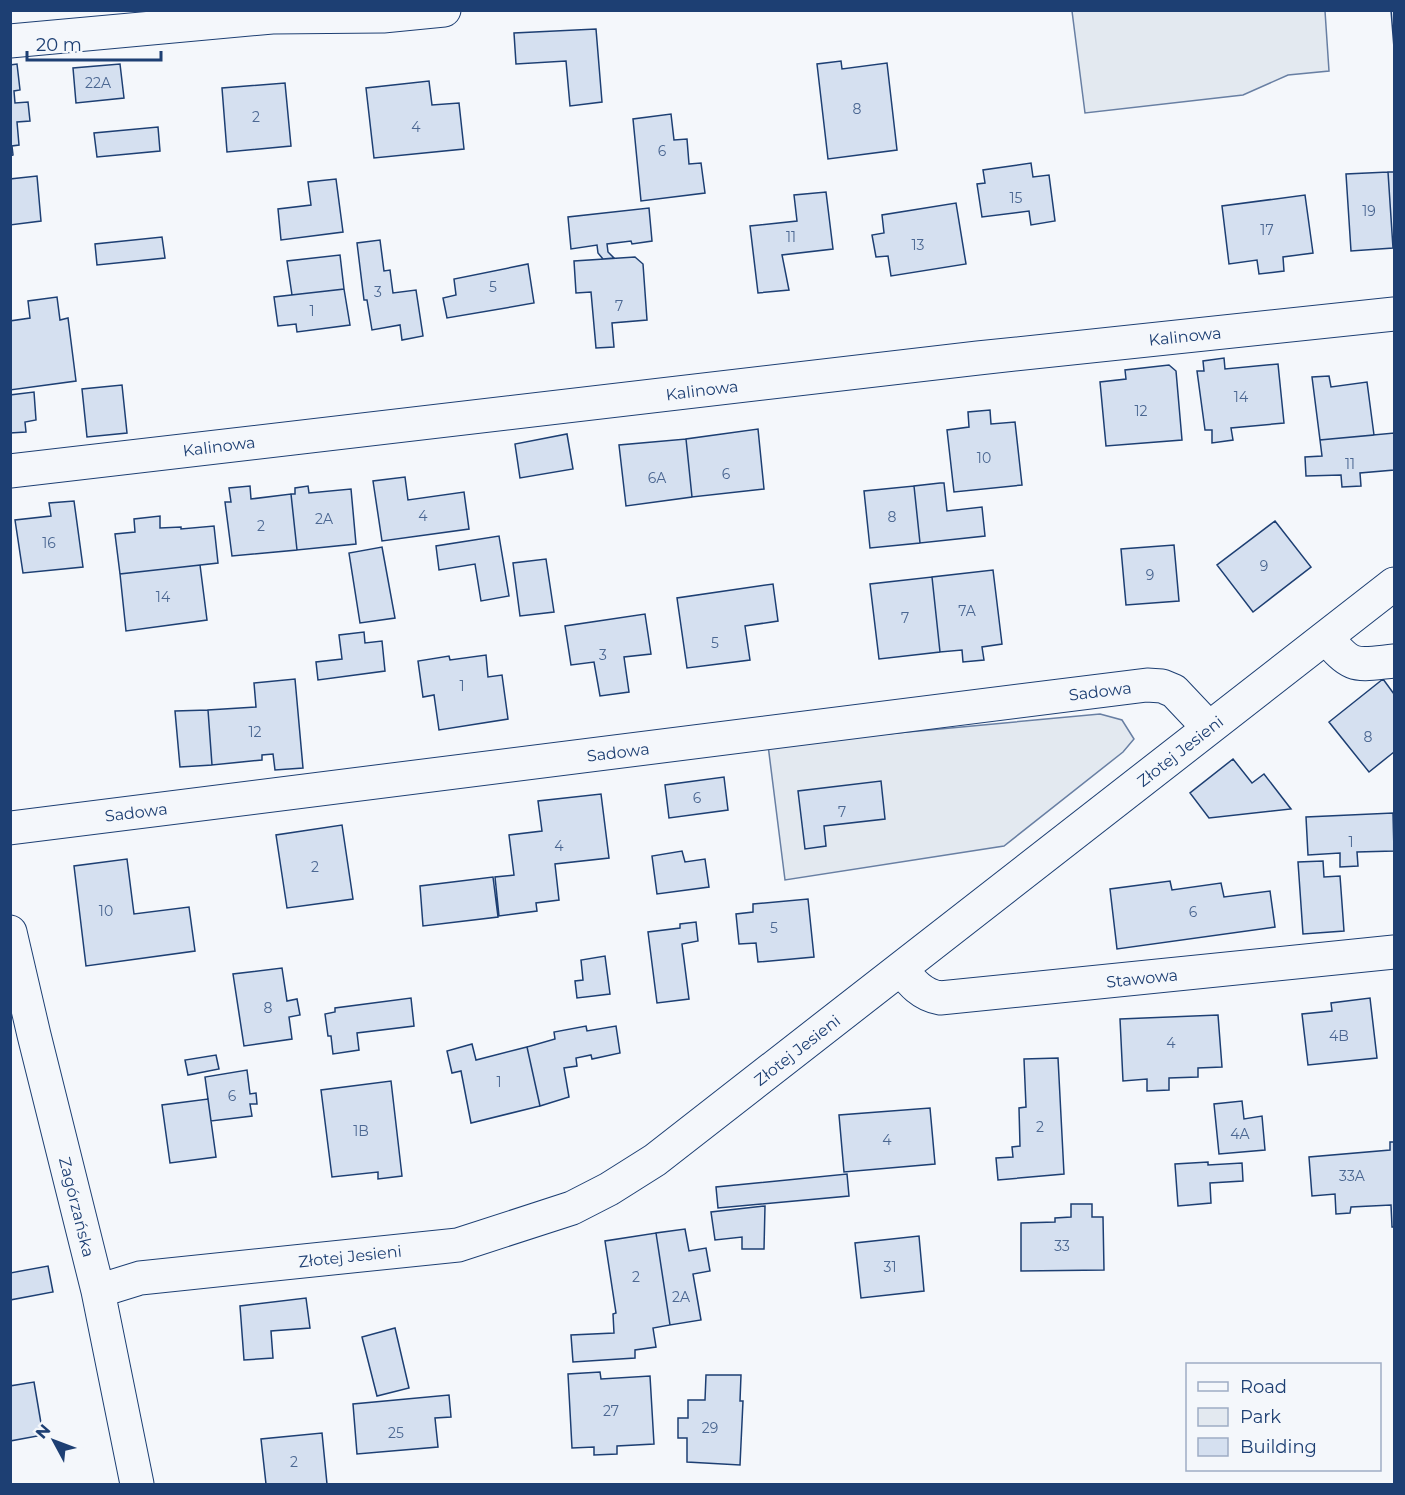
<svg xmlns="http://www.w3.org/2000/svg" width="1405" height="1495" font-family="Montserrat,sans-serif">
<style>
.green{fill:#e3e9f0;stroke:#687fa3;stroke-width:1.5}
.building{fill:#d5e0f0;stroke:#1d3f73;stroke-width:1.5}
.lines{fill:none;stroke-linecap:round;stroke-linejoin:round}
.minor-casing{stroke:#1d3f73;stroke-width:35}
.minor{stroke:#f4f7fb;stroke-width:33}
.labels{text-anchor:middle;stroke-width:4.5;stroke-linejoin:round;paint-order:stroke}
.number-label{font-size:14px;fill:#4b6792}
.street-label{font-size:16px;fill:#1d3f73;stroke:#f4f7fb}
</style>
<rect width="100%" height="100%" fill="#f4f7fb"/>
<path class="green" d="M1072,11h253l4,60 -41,4 -45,20 -158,18z
M1100,714l22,6 12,19 -11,13 -119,94 -219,34 -17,-135z"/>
<path class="building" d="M1391,10h3v38z
M596,29l6,73 -32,4 -4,-45 -50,3 -2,-31z
M841,61l1,8 45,-6 10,87 -69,9 -11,-95z
M17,64l3,26 -6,1 1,12 13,-1 2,19 -13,1 2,23 -7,1 1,9 -3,1v-91z
M120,64l4,34 -48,5 -3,-35z
M429,81l3,24 27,-2 5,46 -90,9 -8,-70z
M285,83l6,63 -64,6 -5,-64z
M671,114l3,26 13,-1 2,25 12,-1 4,30 -64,8 -8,-82z
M158,127l2,24 -63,6 -3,-24z
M1031,163l2,14 16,-2 6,46 -24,4 -2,-14 -47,6 -5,-33 8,-1 -2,-13z
M1388,172l5,76 -42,3 -5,-77z
M1388,172h6v76h-1z
M37,176l4,45 -31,4v-46z
M336,179l7,53 -62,8 -3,-31 33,-4 -3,-23z
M826,192l7,57 -51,6 7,35 -31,3 -8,-67 47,-5 -3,-26z
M1305,195l8,58 -30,4 1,14 -25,3 -2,-14 -28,4 -7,-58z
M956,203l10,61 -75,12 -3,-20 -12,1 -4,-22 12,-2 -2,-18z
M649,208l3,33 -20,3 -1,-3 -24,3 1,8 6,6 -11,1 -5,-6 -1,-8 -26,4 -3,-32z
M162,237l3,21 -68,7 -2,-21z
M380,240l4,31 6,-1 3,23 23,-3 7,46 -21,4 -2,-15 -28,5 -5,-30h-3l-7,-57z
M340,255l4,34 -52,6 -5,-34z
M635,257l8,7 4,56 -35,3 2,24 -18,1 -5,-56 -15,1 -2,-32z
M528,264l6,39 -87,15 -4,-20 13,-3 -2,-16z
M344,289l6,36 -53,7 -1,-8 -18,2 -4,-29z
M57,297l3,23 8,-2 8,63 -66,9v-69l20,-3 -2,-17z
M1224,358l1,11 53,-5 6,59 -53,5 2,12 -21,3v-13h-7l-8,-59h7l-1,-10z
M1169,365l7,6 6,69 -76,6 -6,-64 26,-3 -1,-9z
M1329,376l2,11 36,-5 7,53 -54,5 -8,-63z
M122,385l5,48 -40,4 -5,-48z
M34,392l2,28 -11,2 1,10 -16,1v-38z
M990,410l1,14 24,-2 7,63 -68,7 -7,-62 22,-3 -1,-15z
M758,429l6,60 -72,8 -6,-58z
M1394,433v37l-34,3 1,13 -19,1 -1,-12 -35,1 -1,-19 17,-1 -2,-16z
M567,434l6,35 -53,9 -5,-34z
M686,439l6,58 -66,9 -7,-61z
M405,477l3,23 56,-8 5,37 -87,12 -9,-60z
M940,483h4l3,28 35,-4 3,29 -65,7 -6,-57z
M250,486l1,13 40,-5 6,56 -65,6 -7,-54h6l-2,-14z
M308,486l1,7 42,-4 5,55 -59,6 -6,-56h4v-6z
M914,486l6,57 -50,5 -6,-57z
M74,501l9,66 -60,6 -8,-53 36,-4 -2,-13z
M160,516v12l21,-1v2l33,-3 4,37 -98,11 -5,-40 20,-2 -1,-13z
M1275,521l36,46 -58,45 -36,-47z
M499,536l10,60 -28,5 -6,-37 -36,6 -3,-24z
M1174,545l5,56 -53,4 -5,-56z
M382,547l13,71 -35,5 -11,-70z
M546,559l8,53 -34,4 -7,-53z
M200,565l7,55 -81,11 -6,-57z
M993,570l9,74 -20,3 2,13 -21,2 -1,-12 -22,2 -8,-75z
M932,577l8,75 -61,7 -9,-75z
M773,584l5,37 -33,5 5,34 -63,8 -10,-70z
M645,614l6,40 -27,3 5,35 -29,4 -6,-34 -23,3 -6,-39z
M364,632l1,11 17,-2 3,30 -67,9 -2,-18 26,-3 -3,-24z
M486,655l2,22 14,-2 6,44 -69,11 -5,-35 -11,2 -5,-36 31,-5 1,4z
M295,679l8,89 -28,2 -2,-16 -11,1v5l-50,5 -4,-55 48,-3 -2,-24z
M1383,679l11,15v58l-25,20 -40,-50z
M208,710l4,55 -32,2 -5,-56z
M1233,759l19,24 12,-9 27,35 -82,9 -19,-25z
M724,777l4,33 -59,8 -4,-33z
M881,781l4,38 -61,7 2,20 -21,3 -7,-58z
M601,794l8,64 -54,6 4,36 -23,3 1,8 -38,5 -4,-39 19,-2 -5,-40 33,-4 -4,-30z
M1393,813l1,38 -37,1 1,14 -18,1v-14l-32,2 -2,-38z
M342,825l11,74 -66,9 -11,-73z
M682,851l3,11 20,-3 4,28 -52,7 -5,-38z
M127,859l7,55 55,-7 6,44 -109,15 -12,-100z
M1323,861l1,16 16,-1 4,55 -41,3 -5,-72z
M493,877l5,40 -75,9 -3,-40z
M1170,881l2,9 49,-7 3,14 46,-6 5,36 -158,22 -7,-60z
M808,899l6,58 -56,5 -2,-19 -17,1 -3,-30 17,-2v-8z
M696,922l2,19 -16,3 7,55 -32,4 -9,-71 32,-4v-4z
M605,956l5,38 -33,4 -2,-17 8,-1 -2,-20z
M282,968l5,33 10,-2 3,16 -11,2 3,22 -48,7 -11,-72z
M411,998l3,28 -57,7 2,17 -26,4 -2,-18h-3l-3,-22 10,-2v-4z
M1370,998l7,60 -69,7 -6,-51 30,-3 -1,-8z
M1218,1015l4,52 -24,1v9l-29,1v12l-22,1v-12l-24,2 -3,-62z
M586,1026l1,5 29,-5 4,27 -28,6 -1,-4 -15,3 1,8 -13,2 5,29 -29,9 -13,-59 28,-8 -1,-7z
M472,1044l4,16 51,-13 13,59 -69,17 -10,-52 -9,2 -5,-22z
M216,1055l3,14 -31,6 -3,-15z
M1058,1058l6,116 -66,6 -2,-22 17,-1 -1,-10 8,-1 -1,-38 7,-1 -2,-48z
M247,1070l3,24 6,-1 1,11h-7l2,12 -41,5 -6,-44z
M391,1081l11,95 -24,3v-7l-46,5 -11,-87z
M208,1099l8,58 -46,6 -8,-58z
M1242,1101l2,18 18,-3 3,34 -46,4 -5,-50z
M930,1108l5,56 -91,8 -5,-57z
M1390,1142h4v85h-2l-1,-22 -40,2 -1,6 -14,1 -1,-20 -23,2 -3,-39 81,-7z
M1208,1162v3l34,-2 1,18 -33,2 1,20 -33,3 -3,-42z
M847,1174l2,22 -131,12 -2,-21z
M1071,1204h21v13h11l1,53 -83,1v-48l34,-1v-4l16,-1z
M765,1206l-1,43h-22v-12l-27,3 -4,-28z
M685,1229l4,22 17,-3 4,23 -17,3 8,46 -31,5 -14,-92z
M656,1233l14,92 -17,3 3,19 -21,3v8l-62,4 -2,-27 43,-2 -1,-19 3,-1 -11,-72z
M919,1236l5,55 -63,7 -6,-55z
M48,1266l5,26 -43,8v-27z
M306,1298l4,30 -39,3 2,27 -29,2 -4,-54z
M395,1328l14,60 -32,8 -15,-59z
M600,1372l1,7 49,-3 4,68 -37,2v8l-23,1v-8l-22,1 -4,-74z
M706,1375h35l-1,26h3l-3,64 -53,-3v-24h-9v-20h10v-18h17z
M34,1382l9,53 -33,6v-55z
M449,1395l2,22 -16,1 3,29 -81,7 -4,-50z
M322,1433l5,51h-61l-5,-45z"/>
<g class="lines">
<g class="minor-casing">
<path id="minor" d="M10,41l262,-24 111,-1 61,-6
M10,471l968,-113 416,-44
M1326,637c26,32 29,28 68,24
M10,828l1137,-143 15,1 12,5 35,37
M10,932l24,103 64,256 39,193
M901,969c11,14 21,26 39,29l454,-46
M98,1291l42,-13 318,-33 114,-37 37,-19 46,-29 739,-576"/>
</g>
<use href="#minor" class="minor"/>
</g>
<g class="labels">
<g class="number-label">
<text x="98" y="88">22A</text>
<text x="857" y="114">8</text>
<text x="256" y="122">2</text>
<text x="416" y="132">4</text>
<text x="662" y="156">6</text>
<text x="1016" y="203">15</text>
<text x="1369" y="216">19</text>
<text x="1267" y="235">17</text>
<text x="791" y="242">11</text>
<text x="918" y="250">13</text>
<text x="493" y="292">5</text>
<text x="378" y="297">3</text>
<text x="619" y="311">7</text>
<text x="312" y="316">1</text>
<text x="1241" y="402">14</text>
<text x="1141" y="416">12</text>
<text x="984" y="463">10</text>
<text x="1350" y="469">11</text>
<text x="726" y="479">6</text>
<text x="657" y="483">6A</text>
<text x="423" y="521">4</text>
<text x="892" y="522">8</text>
<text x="324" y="524">2A</text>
<text x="261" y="531">2</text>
<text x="49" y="548">16</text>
<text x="1264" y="571">9</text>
<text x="1150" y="580">9</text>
<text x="163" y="602">14</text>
<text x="967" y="616">7A</text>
<text x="905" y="623">7</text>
<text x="715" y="648">5</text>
<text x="603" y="660">3</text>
<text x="462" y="691">1</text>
<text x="255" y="737">12</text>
<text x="1368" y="742">8</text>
<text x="697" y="803">6</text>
<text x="842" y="817">7</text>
<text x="1351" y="847">1</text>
<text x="559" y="851">4</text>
<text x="315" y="872">2</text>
<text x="106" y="916">10</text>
<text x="1193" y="917">6</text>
<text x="774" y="933">5</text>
<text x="268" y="1013">8</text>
<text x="1339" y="1041">4B</text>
<text x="1171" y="1048">4</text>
<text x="499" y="1087">1</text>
<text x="232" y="1101">6</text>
<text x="1040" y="1132">2</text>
<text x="361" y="1136">1B</text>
<text x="1240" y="1139">4A</text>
<text x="887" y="1145">4</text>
<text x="1352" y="1181">33A</text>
<text x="1062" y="1251">33</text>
<text x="890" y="1272">31</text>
<text x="636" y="1282">2</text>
<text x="681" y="1302">2A</text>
<text x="611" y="1416">27</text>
<text x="710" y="1433">29</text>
<text x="396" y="1438">25</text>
<text x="294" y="1467">2</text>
</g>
<g class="street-label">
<text transform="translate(1185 336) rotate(-6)" y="6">Kalinowa</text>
<text transform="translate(702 390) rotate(-7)" y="6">Kalinowa</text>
<text transform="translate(219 446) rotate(-7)" y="6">Kalinowa</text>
<text transform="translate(1100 691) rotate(-7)" y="6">Sadowa</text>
<text transform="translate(1180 751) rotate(-38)" y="6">Złotej Jesieni</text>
<text transform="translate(618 752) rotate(-7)" y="6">Sadowa</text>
<text transform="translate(136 812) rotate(-7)" y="6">Sadowa</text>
<text transform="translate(1142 978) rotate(-6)" y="6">Stawowa</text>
<text transform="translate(797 1050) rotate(-38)" y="6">Złotej Jesieni</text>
<text transform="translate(77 1207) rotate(76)" y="6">Zagórzańska</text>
<text transform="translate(350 1256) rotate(-6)" y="6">Złotej Jesieni</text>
</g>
</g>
<rect width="1405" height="1495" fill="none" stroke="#1d3f73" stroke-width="24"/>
<rect x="1186" y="1363" width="195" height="108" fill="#f4f7fb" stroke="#9eadc5" stroke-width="1.5"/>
<rect x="1198" y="1382" width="30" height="9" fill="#f4f7fb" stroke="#9eadc5" stroke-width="1.5"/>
<text x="1240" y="1393" font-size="18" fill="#1d3f73">Road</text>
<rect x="1198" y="1408" width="30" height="18" fill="#e3e9f0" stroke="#9eadc5" stroke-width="1.5"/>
<text x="1240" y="1423" font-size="18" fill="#1d3f73">Park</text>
<rect x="1198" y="1438" width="30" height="18" fill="#d5e0f0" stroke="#9eadc5" stroke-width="1.5"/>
<text x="1240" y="1453" font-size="18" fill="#1d3f73">Building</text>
<g transform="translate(54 1441) rotate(311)" stroke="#f4f7fb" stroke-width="4.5" paint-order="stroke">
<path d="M0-4.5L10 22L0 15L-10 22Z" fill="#1d3f73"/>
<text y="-9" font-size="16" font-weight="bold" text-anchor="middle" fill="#1d3f73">N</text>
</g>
<path d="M27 51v9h134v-9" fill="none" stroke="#1d3f73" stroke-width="3"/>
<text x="36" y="51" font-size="18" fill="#1d3f73" stroke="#f4f7fb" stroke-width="4.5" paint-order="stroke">20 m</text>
</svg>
